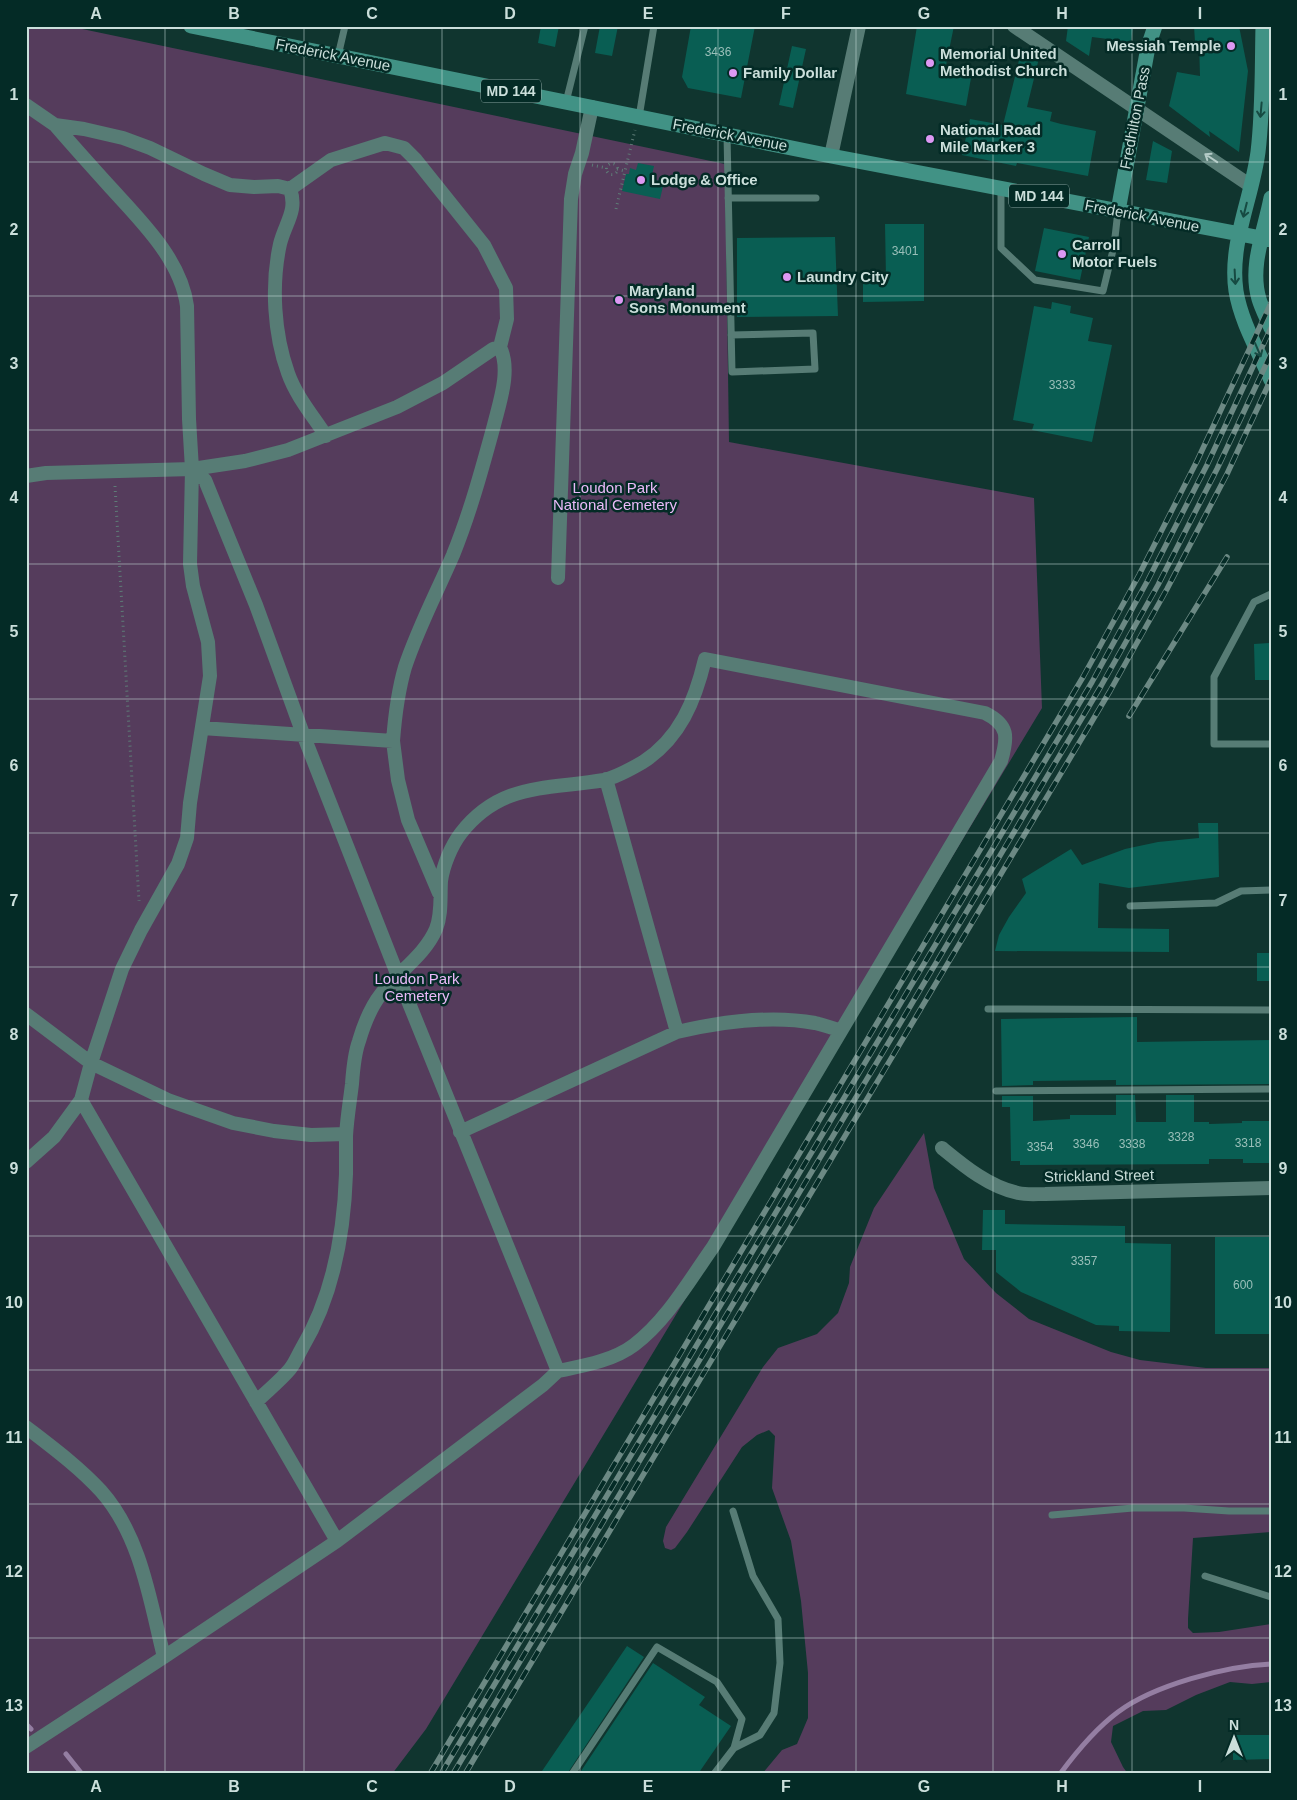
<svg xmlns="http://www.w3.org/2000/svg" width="1297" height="1800" font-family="Arial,sans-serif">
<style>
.green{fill:#553c5c}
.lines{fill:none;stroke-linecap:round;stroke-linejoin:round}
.stream{stroke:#947ea2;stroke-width:5}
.building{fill:#095e53}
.path{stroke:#5e7c77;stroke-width:3;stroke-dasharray:1 4;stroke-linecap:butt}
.lane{stroke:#577c75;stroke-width:7}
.street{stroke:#577c75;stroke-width:14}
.primary{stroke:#419285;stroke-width:15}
.rail-casing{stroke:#6c8984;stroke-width:5.5}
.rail{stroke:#042b26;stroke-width:4;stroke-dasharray:11;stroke-linecap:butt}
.oneway{stroke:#164a42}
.oneway2{stroke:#b4cbc7}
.grid{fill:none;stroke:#cbdfdb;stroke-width:1;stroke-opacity:0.55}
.poi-dot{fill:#dd98f3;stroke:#042b26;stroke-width:2}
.labels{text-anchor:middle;stroke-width:5;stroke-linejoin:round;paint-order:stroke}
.number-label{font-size:12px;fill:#9abfb9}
.shield{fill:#042b26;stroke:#8fa9a5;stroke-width:1}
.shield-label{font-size:14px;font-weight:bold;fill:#cbdfdb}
.poi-label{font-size:15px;font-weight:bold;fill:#cbdfdb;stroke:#042b26;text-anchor:start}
.street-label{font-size:15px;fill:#cbdfdb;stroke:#042b26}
.park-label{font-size:15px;fill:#eabaf9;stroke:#042b26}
.neatline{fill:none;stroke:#cbdfdb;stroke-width:2}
.grid-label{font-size:16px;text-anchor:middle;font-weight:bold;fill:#cbdfdb}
</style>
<rect width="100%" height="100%" fill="#10352f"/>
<path class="green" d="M26,26h42l657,138 4,278 305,56 8,210 -616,1021 -34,45h-366z
M924,1133l10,55 30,71 32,34 33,26 82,33 29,8 66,8h65v164l-78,6 -5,81v9l5,5 26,-1 52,-8v58l-19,2 -22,-2 -34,13 -30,15 -23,1 -30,15 -2,16 12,25 5,7h-366l20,-24 15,-6 11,-26v-45l-7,-72 -10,-60 -19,-53 3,-52 -6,-6 -12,5 -15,12 -55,85 -12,16 -4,2 -6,-2 -2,-7 3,-14 97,-160 15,-19 39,-14 21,-21 11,-30 1,-16 24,-59z"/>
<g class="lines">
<path class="stream" d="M26,1724l5,5
M66,1754l16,20
M1060,1774c17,-23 35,-45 58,-62 36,-27 108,-46 153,-48"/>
</g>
<path class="building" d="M541,26h18l-4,21 -17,-4z
M600,26h18l-6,30 -17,-3z
M691,26h64l-14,72 -53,-10 -6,-11z
M917,26h37l-9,44 19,4 -1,3 8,1 -5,28 -60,-12z
M1068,26h65l-2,16 -39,-5 -3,19 -23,-15z
M1194,26h45l9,45 -9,81 -30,-21 1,6 -41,-31 8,-34 23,4 -1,-35 -4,1z
M792,46l14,3 -13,59 -14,-3z
M1022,48l17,10 -12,49 25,5 -2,9 11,3 35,7 -8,45 -71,-13 -1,3 -54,-11 8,-36 33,6z
M1153,141l19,10 -5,32 -21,-3z
M638,163l16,3 -3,13 13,3 -4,17 -38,-8 4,-17h3l1,-6 6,2z
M885,224h39v77l-61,1v-23l23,-1z
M1044,228l45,9 -9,43 -45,-9z
M835,237l3,79 -101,1v-79z
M1052,302l19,4 -1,7 23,5 -5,23 24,4 -20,97 -60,-12 2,-6 -21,-4 21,-114 17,3z
M1269,643l1,37h-15l-1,-36z
M1198,823h20l1,54 -90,11 -30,-5 -1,45 71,1v23l-174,-1 4,-16 10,-18 17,-24 -4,-14 49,-30 11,16 43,-16 33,-7 41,-4z
M1257,953h14v28h-14z
M1137,1017v25l134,-2v44l-155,1v-5l-83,1v4l-31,1 -1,-67z
M1116,1095h19l1,27h30v-27h28v27h15v2l33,-1v-2h29v42h-28v-4h-34v5l-189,1v-4h-9l-1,-54h-8v-11h31v25l37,-2v-4h46z
M983,1210h22v14l120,2v17l46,1 -1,88 -51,-1v-5l-23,-1 -75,-33 -25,-20v-22h-14z
M1215,1237h56v97h-56z
M627,1646l17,11 -77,117h-27z
M653,1663l52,34 -6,8 32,21 -33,48h-119z
M1233,1735h38v24l-38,1z"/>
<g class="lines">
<path class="path" d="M606.5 169a5.5 5.5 0 1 1 11 0a5.5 5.5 0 1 1-11 0Z
M592,165l15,3
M617,169l8,2 10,-41
M616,209l9,-38
M115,486l24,415"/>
<path class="lane" d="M338,56l7,-30
M566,102l19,-76
M639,117l15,-91
M727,135l5,237 83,-3 -2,-36 -82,2
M1001,189v59l34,32 68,11 11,-45 4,-35
M728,198h88
M1271,594l-17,8 -40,75v67h57
M1130,906l86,-3 25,-12 30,-1
M988,1009l283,1
M996,1091l275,-2
M733,1511l20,65 25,43 2,44 -6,50 -14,22 -26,13
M1052,1515l81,-7h51l45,3h42
M1205,1576l66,21
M572,1774l85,-127 60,35 25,37 -8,29 -20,26"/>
<path class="street" d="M1014,26l237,160
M26,105l29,20 29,4 39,9 27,10 54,26 26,11 24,2 24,-1 12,3c8,22 -5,34 -10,55 -9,41 -6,90 8,129 8,23 25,43 38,63
M831,156l28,-130
M290,189l41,-29 54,-17 19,5 12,12 68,85 22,43 1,31 -7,28
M26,476l20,-3 146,-4 53,-8 43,-11 109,-43 46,-24 50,-34 7,-2c11,23 0,54 -6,78 -12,44 -24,88 -41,130 -16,37 -35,73 -48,112 -7,24 -10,48 -12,74l-191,-13
M558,578l13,-379 4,-25 7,-21 10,-46
M393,741l5,39 10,40 31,73
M606,779l71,253
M26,1014l65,49 77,37 65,23 41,8 37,4 35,-1
M81,1100l256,441
M460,1132l217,-100c43,-10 95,-17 138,-9 9,2 18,5 26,8
M942,1148c22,18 47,39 76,45 9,2 18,1 27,1l226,-6
M26,1162l28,-25 27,-37 10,-37 31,-94 19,-39 37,-66 9,-26 3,-35 20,-127 -2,-34 -15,-56 -3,-22 2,-95 -3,-50 -2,-113c-6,-46 -45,-84 -76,-118 -19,-21 -38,-42 -56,-63
M256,1402c11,-11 24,-21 34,-33 5,-6 8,-14 12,-21 31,-52 42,-114 44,-174 0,-13 0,-25 0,-38 1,-18 4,-35 6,-52 1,-14 2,-29 7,-43 5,-17 11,-33 22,-47 17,-22 44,-39 55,-65 6,-15 4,-32 5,-48 2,-15 10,-35 20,-48 40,-51 86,-43 143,-53 13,-3 27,-11 39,-18 37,-24 52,-61 62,-103l280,54c24,12 23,24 16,48l-288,486c-24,34 -46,73 -79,98 -21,16 -52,21 -76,26
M26,1427c26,20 53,40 75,64 40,45 49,110 63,166
M26,1747l138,-90 173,-116 206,-156 15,-14 -160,-395 -95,-242 -47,-129 -51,-125 -13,-11"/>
<path class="primary" d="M191,26l640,130 440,84
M1263,26c-1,42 0,85 -5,126 -6,46 -29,92 -22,139 5,31 23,61 35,89
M1271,198c-6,32 -22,68 -12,101 3,10 8,19 12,29
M1118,211l30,-164 7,-21"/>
<g class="rail-casing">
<path id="rail" d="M1129,716l98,-159
M430,1774l653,-1097 56,-102 58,-114 74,-158
M441,1774l651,-1092 56,-102 59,-115 64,-137
M453,1774l648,-1088 57,-101 59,-116 54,-115
M465,1774l645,-1083 57,-102 60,-115 44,-95"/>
</g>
<use href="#rail" class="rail"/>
</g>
<defs><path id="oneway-shaft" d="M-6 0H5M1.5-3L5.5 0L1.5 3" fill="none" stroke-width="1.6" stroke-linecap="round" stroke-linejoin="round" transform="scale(1.25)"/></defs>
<g class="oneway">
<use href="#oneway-shaft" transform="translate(1261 110) rotate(95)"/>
<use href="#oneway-shaft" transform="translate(1245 210) rotate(104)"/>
<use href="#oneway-shaft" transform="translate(1235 277) rotate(87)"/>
<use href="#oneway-shaft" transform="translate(1258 350) rotate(67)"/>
</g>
<use class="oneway2" href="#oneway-shaft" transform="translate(1211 158) rotate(-146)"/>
<path class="grid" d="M165,26v1748M304,26v1748M442,26v1748M580,26v1748M718,26v1748M856,26v1748M993,26v1748M1132,26v1748M26,162h1245M26,296h1245M26,430h1245M26,564h1245M26,699h1245M26,833h1245M26,967h1245M26,1101h1245M26,1236h1245M26,1370h1245M26,1504h1245M26,1638h1245"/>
<g class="poi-dot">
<circle cx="1231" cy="46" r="5"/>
<circle cx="930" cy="63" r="5"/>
<circle cx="733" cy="73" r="5"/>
<circle cx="930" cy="139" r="5"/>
<circle cx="641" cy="180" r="5"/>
<circle cx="1062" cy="254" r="5"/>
<circle cx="787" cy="277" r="5"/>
<circle cx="619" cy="300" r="5"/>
</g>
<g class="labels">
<g class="number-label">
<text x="718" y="56">3436</text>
<text x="905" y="255">3401</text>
<text x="1062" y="389">3333</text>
<text x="1181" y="1141">3328</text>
<text x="1248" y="1147">3318</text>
<text x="1086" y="1148">3346</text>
<text x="1132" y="1148">3338</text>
<text x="1040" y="1151">3354</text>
<text x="1084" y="1265">3357</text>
<text x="1243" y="1289">600</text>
</g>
<g class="shield">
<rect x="481" y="79.5" width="60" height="23" rx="4"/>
<rect x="1009" y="184.5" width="60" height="23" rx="4"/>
</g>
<g class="shield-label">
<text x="511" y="96">MD 144</text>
<text x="1039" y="201">MD 144</text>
</g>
<g class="poi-label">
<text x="1221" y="51" text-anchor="end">Messiah Temple</text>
<text x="940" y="59">Memorial United<tspan x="940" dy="17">Methodist Church</tspan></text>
<text x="743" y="78">Family Dollar</text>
<text x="940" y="135">National Road<tspan x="940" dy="17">Mile Marker 3</tspan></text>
<text x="651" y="185">Lodge &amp; Office</text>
<text x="1072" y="250">Carroll<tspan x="1072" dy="17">Motor Fuels</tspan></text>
<text x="797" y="282">Laundry City</text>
<text x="629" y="296">Maryland<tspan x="629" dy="17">Sons Monument</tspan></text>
</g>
<g class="street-label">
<text transform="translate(333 55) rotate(11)" y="5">Frederick Avenue</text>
<text transform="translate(1135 118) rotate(-79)" y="5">Fredhilton Pass</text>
<text transform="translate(730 135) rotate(11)" y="5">Frederick Avenue</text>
<text transform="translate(1142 216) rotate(11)" y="5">Frederick Avenue</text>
<text transform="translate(1099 1176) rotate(-1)" y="5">Strickland Street</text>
</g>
<g class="park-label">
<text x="615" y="493">Loudon Park<tspan x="615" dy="17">National Cemetery</tspan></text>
<text x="417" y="984">Loudon Park<tspan x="417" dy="17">Cemetery</tspan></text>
</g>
</g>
<rect width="1297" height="1800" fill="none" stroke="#042b26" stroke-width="55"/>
<g transform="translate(1234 1738)" stroke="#042b26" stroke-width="4" paint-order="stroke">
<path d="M0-4L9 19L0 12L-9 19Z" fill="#cbdfdb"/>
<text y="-8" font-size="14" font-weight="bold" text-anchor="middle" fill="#cbdfdb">N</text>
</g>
<rect x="28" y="28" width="1242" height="1744" class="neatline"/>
<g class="grid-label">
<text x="96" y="19">A</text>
<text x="234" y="19">B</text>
<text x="372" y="19">C</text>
<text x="510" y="19">D</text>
<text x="648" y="19">E</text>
<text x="786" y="19">F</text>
<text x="924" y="19">G</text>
<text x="1062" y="19">H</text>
<text x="1200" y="19">I</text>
<text x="14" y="100">1</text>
<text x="1283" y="100">1</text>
<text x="14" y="235">2</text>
<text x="1283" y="235">2</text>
<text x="14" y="369">3</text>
<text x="1283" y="369">3</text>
<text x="14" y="503">4</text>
<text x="1283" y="503">4</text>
<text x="14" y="637">5</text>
<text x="1283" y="637">5</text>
<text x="14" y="771">6</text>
<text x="1283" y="771">6</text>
<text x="14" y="906">7</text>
<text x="1283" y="906">7</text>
<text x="14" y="1040">8</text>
<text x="1283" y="1040">8</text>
<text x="14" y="1174">9</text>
<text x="1283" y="1174">9</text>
<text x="14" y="1308">10</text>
<text x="1283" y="1308">10</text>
<text x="14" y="1443">11</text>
<text x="1283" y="1443">11</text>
<text x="14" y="1577">12</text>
<text x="1283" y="1577">12</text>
<text x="14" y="1711">13</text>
<text x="1283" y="1711">13</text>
<text x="96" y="1792">A</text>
<text x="234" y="1792">B</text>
<text x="372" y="1792">C</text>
<text x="510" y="1792">D</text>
<text x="648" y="1792">E</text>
<text x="786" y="1792">F</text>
<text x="924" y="1792">G</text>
<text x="1062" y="1792">H</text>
<text x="1200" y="1792">I</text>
</g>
</svg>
